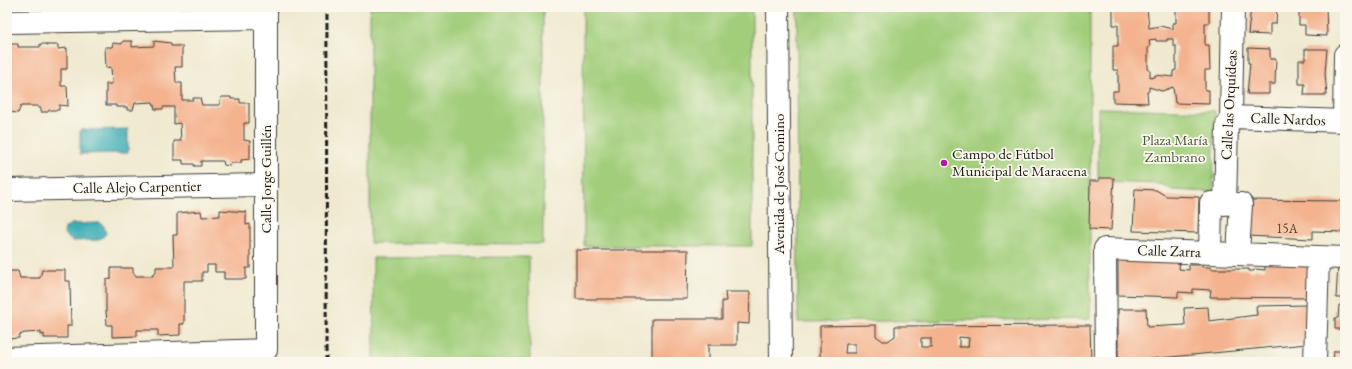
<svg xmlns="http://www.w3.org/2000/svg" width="1352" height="369" font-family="'EB Garamond',serif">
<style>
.green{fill:#a2ce7b;stroke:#5f754c}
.water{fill:#3daeb7;stroke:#2c656a}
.building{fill:#f4b28e;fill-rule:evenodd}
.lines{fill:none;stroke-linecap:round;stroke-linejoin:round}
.minor-casing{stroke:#3c3b37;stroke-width:24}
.minor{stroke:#fff;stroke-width:22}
.rail{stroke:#1c1c1c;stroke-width:3;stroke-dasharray:6 3;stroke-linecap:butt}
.poi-dot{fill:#b5179e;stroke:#fbf7ec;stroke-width:1.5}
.labels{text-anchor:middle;stroke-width:3.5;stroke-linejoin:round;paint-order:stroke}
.number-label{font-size:13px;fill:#524238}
.street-label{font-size:15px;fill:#1c1c1c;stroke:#fbf7ec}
.park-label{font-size:15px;fill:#4b5a3d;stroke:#fbf7ec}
.poi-label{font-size:15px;fill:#1c1c1c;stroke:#fbf7ec;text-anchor:start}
</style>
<rect width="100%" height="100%" fill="#fbf7ec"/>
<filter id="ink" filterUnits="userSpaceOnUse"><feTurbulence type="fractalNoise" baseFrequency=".025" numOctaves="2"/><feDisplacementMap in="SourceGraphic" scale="8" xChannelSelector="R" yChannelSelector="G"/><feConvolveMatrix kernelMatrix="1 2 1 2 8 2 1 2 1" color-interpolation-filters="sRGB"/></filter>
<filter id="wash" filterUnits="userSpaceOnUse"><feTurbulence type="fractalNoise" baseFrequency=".012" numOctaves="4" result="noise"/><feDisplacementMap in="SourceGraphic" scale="16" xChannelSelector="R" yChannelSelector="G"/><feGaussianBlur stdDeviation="0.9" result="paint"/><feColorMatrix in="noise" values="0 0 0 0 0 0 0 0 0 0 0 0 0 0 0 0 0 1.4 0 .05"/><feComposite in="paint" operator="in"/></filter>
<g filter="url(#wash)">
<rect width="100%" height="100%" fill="#efe9cf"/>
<path class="green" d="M370,7h173v237l-173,-1z
M583,7h169v239h-168z
M797,7h293v312l-292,3z
M1098,108l117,3 -2,81 -40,-2 -12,-6 -63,-2z
M529,257l1,105h-156l-1,-104z"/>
<path class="water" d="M128,129v24l-48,1v-24z
M99,223l5,3 2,8 -7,6 -27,1 -8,-7 1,-6 6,-4z"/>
<g id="blocks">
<path class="building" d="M1113,7h34l2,21 11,-2 13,3v-6h3v-16h33v16h-4v22h4l1,25h-5v20h4v14l-34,-1 -2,-16 -11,4 -13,-4v4l-2,1 1,11 -35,-1v-11h5v-21h-5v-24h5v-21h-5zM1156,39v2h11v-2h6v7h3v24l-3,1v6l-18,-2v2l-5,1v-8h-2v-23h2l-1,-7z
M1251,7h26l-1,17h-6v11l-22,-1z
M1299,7h27l1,29 -22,-1v-10h-6z
M123,41h9v6l22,-1v-5l17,2v3h11v21h-7l1,16h6v17h11v-2h7l2,7h18l1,-8h10v2h9v4h9v20h-5v17l6,1v18l-9,1v3h-10l-1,3 -6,-1 -1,-4h-22v5h-7v-2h-11v-4h-9v-19h7l-1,-18 -6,1v-17h-11v2h-8l-2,-7 -18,1 -2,7h-6v-3h-11v-2h-10v-21h6l-1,-17 -5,1 -1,-21h7l1,-4 9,1z
M10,44h8v3h22v-3h7v1h11v4l9,-1v21h-6v17h6l1,20 -9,-1v5h-10l-1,2h-7v-4h-3v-2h-17l-3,7 -8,-1v-2h-3v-64h4z
M1248,48l22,1v10h6l-1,25h-6v10h-22l3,-31h-2z
M1305,49h22l-2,24 2,22h-23l1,-11h-6v-24h6z
M1099,178h15l-3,52 -22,-1 1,-48h9z
M1135,189l21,1 10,6 33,1 -1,36 -65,-2z
M1247,200l98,1v31l-32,-1v8l-66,-3z
M220,210l26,2v13l4,-1v44h-4v11h-22v-7h-9v-7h-8v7h-5v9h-18v43h-4v11l-22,1v-6h-21v6l-25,1v-12h-5l-1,-15v-30l5,-1v-11h22v5l2,1v2h18v-3h3v-6h18l-1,-32h4v-22l24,-2 1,6 18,-1z
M576,250h112l-1,49h-111z
M1118,257l62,3 -1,9 10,1v-5h13v2h9v2h38v2h4l3,-2 9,1v-7l45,1 -1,34 -99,-1 1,-7 -18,-1v4l-15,-1v5l-60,-2z
M1338,265h7v33h-9z
M42,270h23v11h5l1,45h-4v12h-23v-4l-3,1v-3l-16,1 -6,2v3l-12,1v-68h11l2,7h20z
M725,292h25l-1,32 -12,-1v22h-29v17h-56v-43h70v-18h4z
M1309,305l-2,39 -189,18v-53h28l1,18 38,-2 -1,-17 24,-1 1,14 48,-6 -1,-9z
M1339,305l6,1v23h-10v-11h3z
M876,325v11l7,5h5l7,-5v-10l195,-1 1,37h-271v-36zM959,337l10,1 -1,9h-9zM921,338h10v9h-10zM846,344h9v9h-10z
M1334,351h11v11h-12z"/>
</g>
</g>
<g filter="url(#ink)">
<use href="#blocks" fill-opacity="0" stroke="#3c3b37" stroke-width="1"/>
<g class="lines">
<g class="minor-casing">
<path id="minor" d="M266,7v343
M778,7l3,355
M7,22l259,-4
M1231,117l114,4
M1344,121l1,-66
M7,190l259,-5
M1225,204l2,-79 4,-8 2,-110
M1210,253l1,-50 30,1 -3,50
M7,358l259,-8
M1106,362l-1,-113 240,9
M1315,362l3,-105"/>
</g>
<use href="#minor" class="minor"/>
<path class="rail" d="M326,362l1,-355"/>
</g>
</g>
<circle class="poi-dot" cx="944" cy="163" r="4"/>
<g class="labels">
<g class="number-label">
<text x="1287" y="233">15A</text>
</g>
<g class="street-label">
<text transform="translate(1229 105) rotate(-87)" y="5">Calle las Orquídeas</text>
<text transform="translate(1288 119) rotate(2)" y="5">Calle Nardos</text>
<text transform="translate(266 179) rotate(-90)" y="5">Calle Jorge Guillén</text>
<text transform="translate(779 184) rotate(-90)" y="5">Avenida de José Comino</text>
<text transform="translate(137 187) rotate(-1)" y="5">Calle Alejo Carpentier</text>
<text transform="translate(1169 251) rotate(2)" y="5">Calle Zarra</text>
</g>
<g class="park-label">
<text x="1175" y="145">Plaza María<tspan x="1175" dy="17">Zambrano</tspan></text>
</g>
<g class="poi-label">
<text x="952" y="159">Campo de Fútbol<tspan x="952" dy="17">Municipal de Maracena</tspan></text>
</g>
</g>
<rect width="1352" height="369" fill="none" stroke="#fbf7ec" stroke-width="24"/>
</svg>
